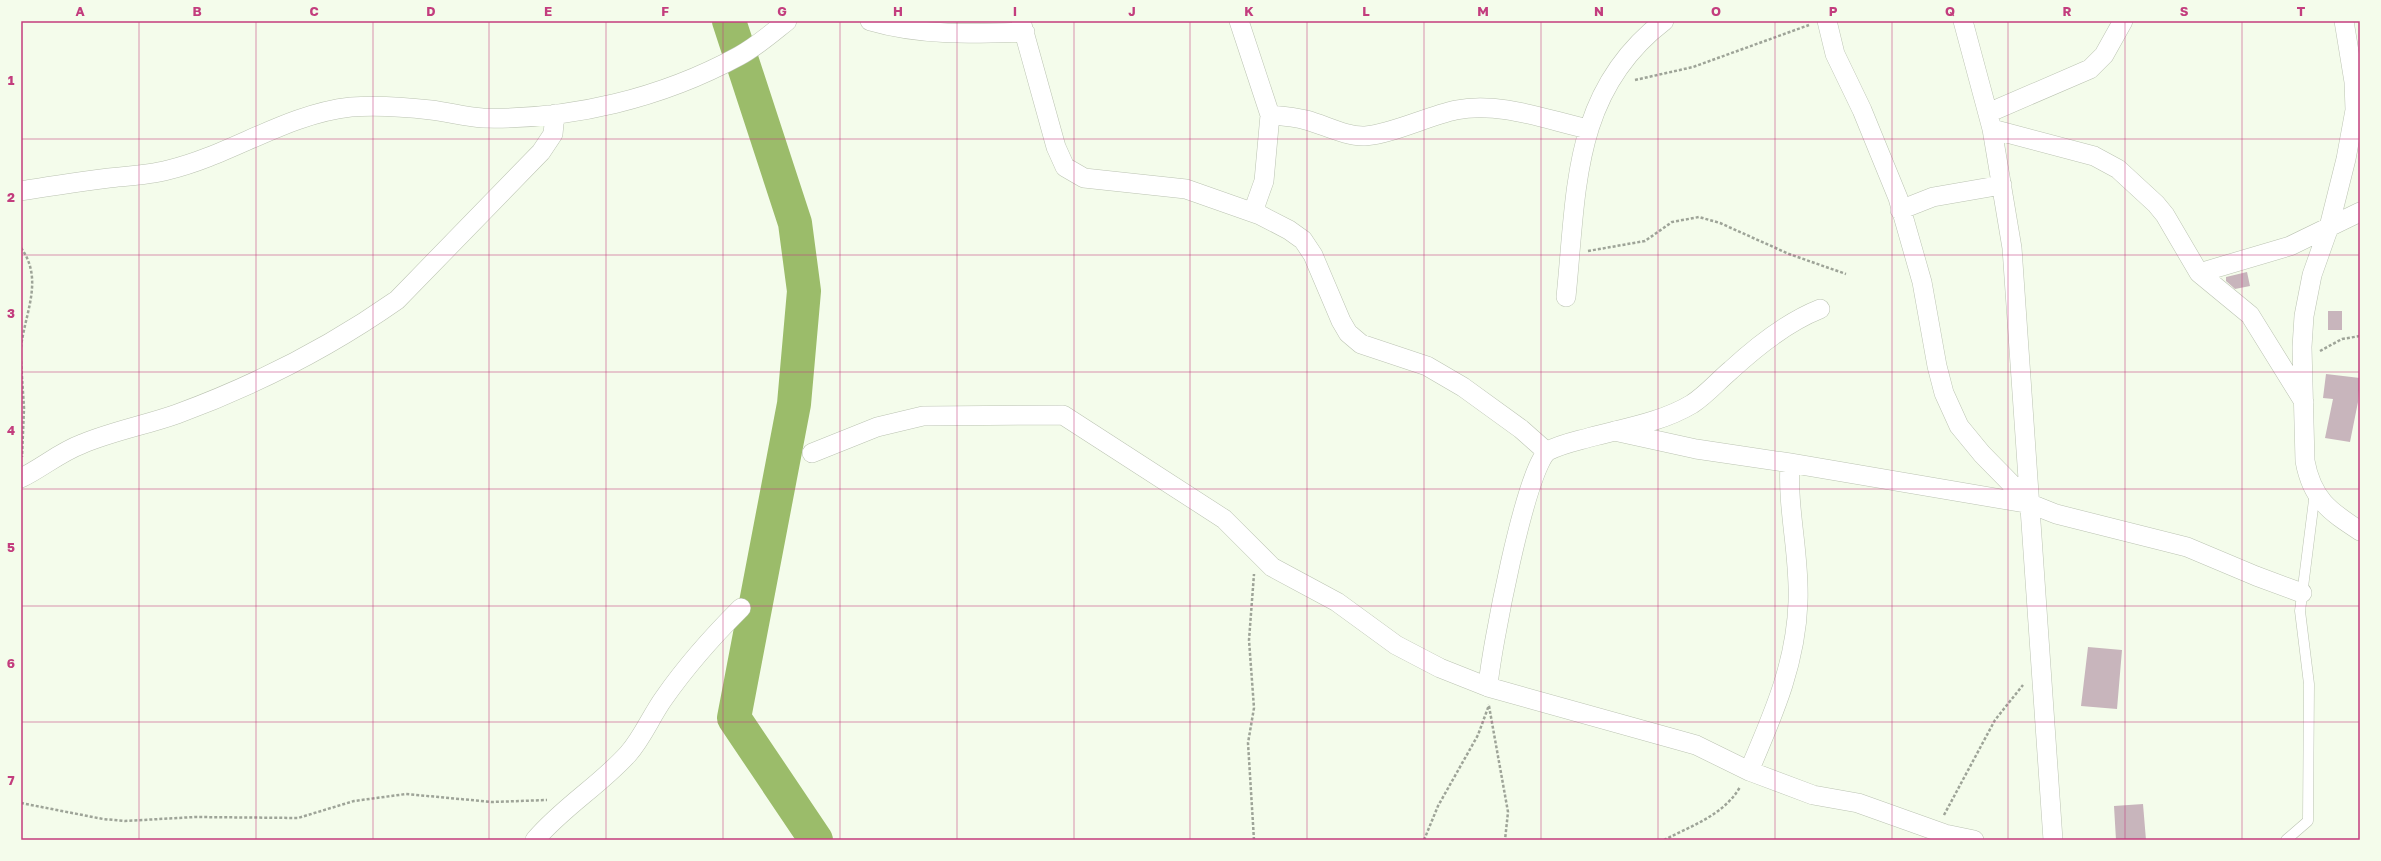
<svg xmlns="http://www.w3.org/2000/svg" width="2381" height="861" font-family="'Golos Text',sans-serif">
<style>
.lines{fill:none;stroke-linecap:round;stroke-linejoin:round}
.river{stroke:#9bbc6a;stroke-width:34}
.building{fill:#c8b5bc}
.service-casing{stroke:#bbc3b2;stroke-width:11}
.minor-casing{stroke:#bbc3b2;stroke-width:20}
.path{stroke:#9ea498;stroke-width:2.5;stroke-dasharray:3 2;stroke-linecap:butt}
.service{stroke:#fff;stroke-width:10}
.minor{stroke:#fff;stroke-width:19}
.grid{fill:none;stroke:#c33d7e;stroke-width:1;stroke-opacity:0.55}
.neatline{fill:none;stroke:#c33d7e;stroke-width:1.5}
.grid-label{font-size:13px;text-anchor:middle;font-weight:bold;fill:#c33d7e}
</style>
<rect width="100%" height="100%" fill="#f4fceb"/>
<g class="lines">
<path class="river" d="M729,21l66,202 9,68 -10,113 -60,314 82,122"/>
</g>
<path class="building" d="M2247,272l3,14 -15,3 -9,-8v-4z
M2328,311h14v19h-14z
M2326,374l34,4 -2,24 -8,40 -25,-4 8,-39 -10,-1z
M2088,647l34,3 -5,59 -36,-3z
M2143,804l3,36h-30l-2,-34z"/>
<g class="lines">
<g class="service-casing">
<path id="service" d="M2286,840l22,-19 1,-137 -9,-73 15,-119"/>
</g>
<g class="minor-casing">
<path id="minor" d="M870,21c51,15 103,13 155,11
M1021,21l35,126 9,20 19,11 102,11 74,26 29,15 14,10 10,15 28,66 7,12 13,11 66,22 36,21 58,42 26,23
M1239,21l31,94 -6,66 -11,31
M1827,21l8,33 27,56 36,88 24,84 15,84 7,27 15,33 23,28 49,50
M1963,21l29,108 20,119 41,592
M2344,21l10,61 1,28 -9,49 -17,68 -17,48 -8,41 -2,31 3,114c7,38 24,50 55,70
M1988,113l102,-44 14,-14 19,-34
M1270,115c12,1 25,2 36,5 19,5 40,17 59,16 27,-2 63,-20 91,-26 43,-9 91,10 132,19
M1992,129l102,27 24,13 38,35 9,11 34,58 51,42 54,87
M21,191c29,-5 58,-9 88,-13 19,-2 40,-3 59,-8 63,-15 118,-56 183,-63 26,-2 54,0 80,3 17,2 35,7 52,8 88,2 179,-20 256,-62 17,-9 33,-23 48,-35
M1900,210l33,-13 69,-12
M2199,273l91,-27 70,-34
M1566,297c11,-105 5,-205 98,-276
M1614,431l82,18 94,14 241,41 25,10 131,33 69,29 46,17
M812,453l65,-26 46,-11 140,-1 161,104 48,48 65,35 59,43 44,23 48,19 208,58 53,26 64,24 45,8 87,31 29,6
M21,478c21,-10 39,-26 61,-34 31,-13 64,-19 95,-30 76,-28 153,-67 220,-114l144,-148 12,-18 2,-20
M1488,687c2,-32 38,-222 60,-236 13,-7 29,-10 43,-14 34,-9 71,-15 101,-33 14,-9 26,-23 39,-34 26,-24 56,-48 89,-61
M1749,771c24,-56 47,-107 49,-169 2,-47 -11,-92 -8,-139
M535,840c28,-33 64,-54 93,-86 15,-17 23,-38 36,-56 23,-33 49,-62 77,-90"/>
</g>
<path class="path" d="M1635,80l58,-13 116,-42
M21,248c23,31 4,65 0,99
M1588,251l57,-10 27,-19 27,-5 21,6 69,31 57,20
M2320,351l22,-12 18,-3
M21,361l3,47 -2,49
M1489,706l19,106 -3,28
M21,803l82,16 22,2 70,-4 103,1 56,-17 52,-7 86,8 55,-2
M1944,815l51,-95 28,-35
M1254,840l-6,-97 6,-35 -5,-68 5,-66
M1424,840l14,-34 40,-71 11,-30
M1664,840c27,-14 60,-25 76,-53"/>
<use href="#service" class="service"/>
<use href="#minor" class="minor"/>
</g>
<path class="grid" d="M139,21v819M256,21v819M373,21v819M489,21v819M606,21v819M723,21v819M840,21v819M957,21v819M1074,21v819M1190,21v819M1307,21v819M1424,21v819M1541,21v819M1658,21v819M1775,21v819M1892,21v819M2008,21v819M2125,21v819M2242,21v819M21,139h2339M21,255h2339M21,372h2339M21,489h2339M21,606h2339M21,722h2339"/>
<rect width="2381" height="861" fill="none" stroke="#f4fceb" stroke-width="44"/>
<rect x="22" y="22" width="2337" height="817" class="neatline"/>
<g class="grid-label">
<text x="80" y="16">A</text>
<text x="197" y="16">B</text>
<text x="314" y="16">C</text>
<text x="431" y="16">D</text>
<text x="548" y="16">E</text>
<text x="665" y="16">F</text>
<text x="782" y="16">G</text>
<text x="898" y="16">H</text>
<text x="1015" y="16">I</text>
<text x="1132" y="16">J</text>
<text x="1249" y="16">K</text>
<text x="1366" y="16">L</text>
<text x="1483" y="16">M</text>
<text x="1599" y="16">N</text>
<text x="1716" y="16">O</text>
<text x="1833" y="16">P</text>
<text x="1950" y="16">Q</text>
<text x="2067" y="16">R</text>
<text x="2184" y="16">S</text>
<text x="2301" y="16">T</text>
<text x="11" y="85">1</text>
<text x="11" y="202">2</text>
<text x="11" y="318">3</text>
<text x="11" y="435">4</text>
<text x="11" y="552">5</text>
<text x="11" y="668">6</text>
<text x="11" y="785">7</text>
</g>
</svg>
